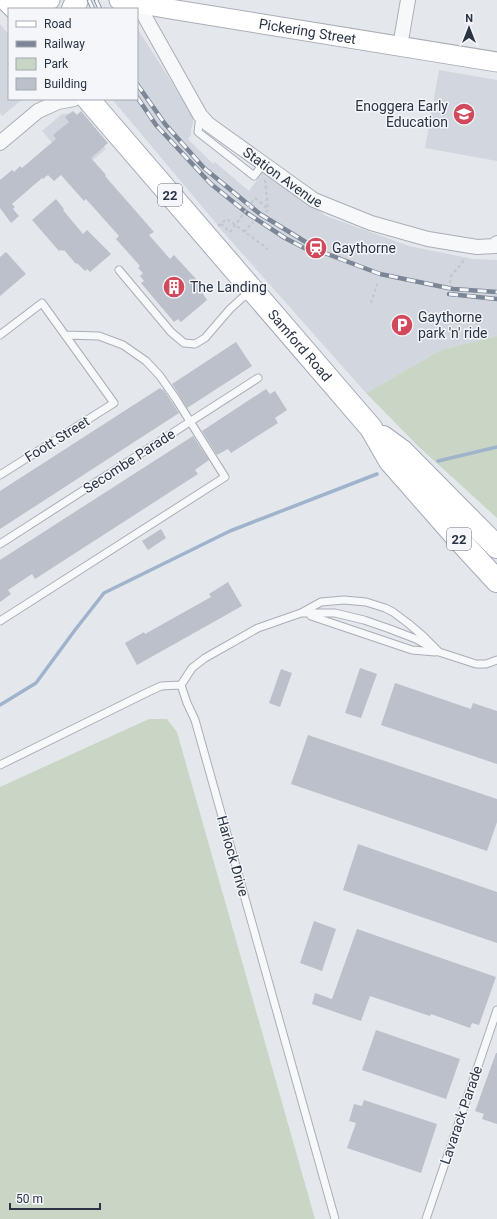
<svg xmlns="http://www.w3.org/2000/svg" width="497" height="1219" font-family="Roboto,sans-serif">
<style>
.built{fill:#d2d6de}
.green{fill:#c9d6c5}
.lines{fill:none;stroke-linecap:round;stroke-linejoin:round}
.stream{stroke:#9fb4cc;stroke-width:3.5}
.building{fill:#bbc0ca}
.lane-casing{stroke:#a9aeb7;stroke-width:9}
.street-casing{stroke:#a9aeb7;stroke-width:16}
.secondary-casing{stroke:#a9aeb7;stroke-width:21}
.primary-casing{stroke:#a3abb8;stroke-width:24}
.path{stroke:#c2c5cb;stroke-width:2;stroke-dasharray:3 3;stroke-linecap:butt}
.lane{stroke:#f7f8fa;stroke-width:7}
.street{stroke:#f7f8fa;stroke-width:14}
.secondary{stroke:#fff;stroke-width:19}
.primary{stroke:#fff;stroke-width:22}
.rail-casing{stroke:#7d8696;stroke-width:4.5}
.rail{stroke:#f4f6f9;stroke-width:3;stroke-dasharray:9;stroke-linecap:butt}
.path-bridge{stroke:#c2c5cb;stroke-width:2;stroke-dasharray:3 3;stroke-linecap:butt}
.labels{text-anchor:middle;stroke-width:3;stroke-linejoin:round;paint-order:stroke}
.shield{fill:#f4f6f9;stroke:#676e7b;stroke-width:1}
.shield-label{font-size:13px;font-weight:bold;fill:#2b3445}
.street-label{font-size:14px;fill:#2b3445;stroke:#f4f6f9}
.poi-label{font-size:14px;fill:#2b3445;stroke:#f4f6f9;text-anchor:start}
</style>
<rect width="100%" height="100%" fill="#e4e7ec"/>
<path class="built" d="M0,24l9,11v64h14l-21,17 -2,-3z
M137,28l56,87v8l-2,7v5l-3,4 25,25 2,-2 34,29 14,-19 63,44 83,30 64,13 24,1v76l-56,14 -75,43 -141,-159 -113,-135h25z
M439,70l58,10v81l-72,-13z
M75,113l31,36 -28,23 -36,-41 20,-17z"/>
<path class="green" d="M497,336v182l-78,-71 -53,-54 75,-43z
M149,719h18l10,13 138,487h-315v-432z"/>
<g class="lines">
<path class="stream" d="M438,461l59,-14
M0,705l36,-22 39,-53 29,-37 126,-62 147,-57"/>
</g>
<path class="building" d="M73,111l4,4 4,-4 27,32 -17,15 15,17 -1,1 49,56 -5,3 21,24 4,-4 33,36 -4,3 4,6 -26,22 -3,-3 -4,3 -33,-39 3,-2 -4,-5 3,-3 -5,-5 2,-2 -24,-27 3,-3 -33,-37 -2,2 -23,-26 -7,6 -6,-6 -5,4 -1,-1 -30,26 3,3 -2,2 6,7 -8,7 -11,-15v-28l12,-10 2,2 6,-6 2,2 34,-29 -3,-4 16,-13 -4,-5z
M56,199l8,10 -1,1 20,24 4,-4 24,24 -21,18 -3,-3 -2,2 -8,-8 -1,1 -12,-14 -1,1 -2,-1 -2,1 -27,-31z
M6,252l20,22 -26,22v-39z
M236,342l16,24 -65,42 -15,-24z
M160,388l2,2 1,-1 16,24 -179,116v-38z
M266,389l4,5 5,-3 12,19 -12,8 3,5 -47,30 -3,-4 -11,6 -15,-24z
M193,436l16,24 -14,10 3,4 -163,105 -3,-5 -24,16 3,4 -11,8v-42z
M161,529l5,9 -18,12 -6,-9z
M228,582l14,24 -105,59 -12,-22 19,-11 1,2 66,-37 -2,-3z
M360,668l17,6 -16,44 -16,-5z
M281,669l11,4 -12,34 -11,-4z
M395,683l76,26 2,-6 24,8v53l-116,-39z
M308,735l189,64v23l-10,29 -196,-67z
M358,844l139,48v51l-154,-53z
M314,921l22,8 -14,42 -22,-8z
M357,929l139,48 -17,48 -7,-2 -2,5 -39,-14 -1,2 -60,-20 -9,25 -49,-17 3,-11 17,6z
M376,1030l84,29 -14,40 -84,-29z
M496,1053h1v71l-15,-5 2,-5 -9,-3z
M364,1100l73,24 -16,49 -74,-25 9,-25 -7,-2 5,-17 8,2z"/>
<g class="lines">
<g class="lane-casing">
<path id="lane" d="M200,116l-2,16 56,44 9,-12
M119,270l52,62 13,11 11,1 10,-6 25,-29 12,-11 8,-5
M0,335l42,-32 72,100 -114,72
M0,544l258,-166
M303,613h32l29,7 26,9 26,10 23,13 37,12h10l11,-4
M311,616l101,34 23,2
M0,621l225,-144 -49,-78 -16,-23 -14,-15 -23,-16 -24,-9 -34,-1
M181,685l11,-17 13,-10 53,-30 43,-15 20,-11 23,-2 22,2 19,6 8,4 16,12 14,12 16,16
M0,765l146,-72 15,-7 20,-1 6,18 8,17 140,499
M426,1219l71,-209"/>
</g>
<g class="street-casing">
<g id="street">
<path id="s1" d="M138,4l12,22 50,89 8,9 106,76 57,23 57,16 49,8 18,-1 2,-3"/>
<path d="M400,46l8,-46"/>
<path d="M0,143l38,-32 20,-9 16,-3"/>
</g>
</g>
<g class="secondary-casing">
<g id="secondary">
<path id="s2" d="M119,0l51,9 327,53"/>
<path d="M22,9l28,-9"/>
</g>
</g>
<g class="primary-casing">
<g id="primary">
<path d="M7,0l9,9"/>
<path d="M73,9l4,-9"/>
<path id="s3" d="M88,99l283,329 19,33 72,82 35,38"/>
<path d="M383,437l19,14 95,96"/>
</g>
</g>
<path class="path" d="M265,180l3,29 -3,5
M255,198l12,10
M221,224l9,8
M218,226l9,-7 41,30
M244,232l9,-10
M450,283l1,-7 15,-18
M371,303l6,-19"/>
<use href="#lane" class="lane"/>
<use href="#street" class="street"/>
<use href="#secondary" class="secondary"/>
<use href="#primary" class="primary"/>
<g class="rail-casing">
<path id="rail" d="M89,0l4,9
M96,0l4,9
M137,84l28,40 39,44 56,46 62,38 58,22 73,15 44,3
M137,97l19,28 55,59 36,29 38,25 29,15
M449,294l48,5"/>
</g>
<use href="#rail" class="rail"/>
<path class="path-bridge" d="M230,232l25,-34"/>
</g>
<defs>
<g id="school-disc" transform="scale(1.15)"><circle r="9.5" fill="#d1495b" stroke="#f4f6f9"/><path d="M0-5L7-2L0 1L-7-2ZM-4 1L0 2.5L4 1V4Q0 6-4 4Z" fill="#fff"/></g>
<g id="station-disc" transform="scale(1.15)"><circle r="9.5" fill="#d1495b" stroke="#f4f6f9"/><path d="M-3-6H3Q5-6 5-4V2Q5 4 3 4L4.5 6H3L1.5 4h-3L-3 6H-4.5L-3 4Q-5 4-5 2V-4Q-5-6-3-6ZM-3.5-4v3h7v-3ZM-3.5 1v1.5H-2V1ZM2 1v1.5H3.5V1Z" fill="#fff"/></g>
<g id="building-disc" transform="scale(1.15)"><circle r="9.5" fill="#d1495b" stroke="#f4f6f9"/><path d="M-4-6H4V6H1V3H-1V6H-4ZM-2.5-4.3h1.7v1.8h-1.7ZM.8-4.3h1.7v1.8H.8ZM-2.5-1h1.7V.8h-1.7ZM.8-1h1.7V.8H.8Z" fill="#fff"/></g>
<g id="parking-disc" transform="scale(1.15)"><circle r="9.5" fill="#d1495b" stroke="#f4f6f9"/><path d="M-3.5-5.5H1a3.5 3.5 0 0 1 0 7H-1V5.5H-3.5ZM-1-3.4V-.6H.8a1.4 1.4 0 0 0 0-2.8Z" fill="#fff"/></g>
</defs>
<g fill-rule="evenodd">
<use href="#school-disc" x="464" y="114"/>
<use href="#station-disc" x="316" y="248"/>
<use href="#building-disc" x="174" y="287"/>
<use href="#parking-disc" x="402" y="325"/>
</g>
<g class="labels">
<g class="shield">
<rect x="158" y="184" width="24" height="22" rx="3"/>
<rect x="447" y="528" width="24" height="22" rx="3"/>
</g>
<g class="shield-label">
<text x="170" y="200">22</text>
<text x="459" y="544">22</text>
</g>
<g class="street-label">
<text dy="5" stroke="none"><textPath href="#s2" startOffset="191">Pickering Street</textPath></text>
<text dy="5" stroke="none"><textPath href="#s1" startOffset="231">Station Avenue</textPath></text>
<text dy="5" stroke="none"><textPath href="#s3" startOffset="325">Samford Road</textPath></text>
<text transform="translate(57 439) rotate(-32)" y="5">Foott Street</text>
<text transform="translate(129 461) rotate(-33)" y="5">Secombe Parade</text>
<text transform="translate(233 856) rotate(74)" y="5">Harlock Drive</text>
<text transform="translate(461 1115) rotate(-71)" y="5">Lavarack Parade</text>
</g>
<g class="poi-label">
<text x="448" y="111" text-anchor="end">Enoggera Early<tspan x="448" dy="16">Education</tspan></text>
<text x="332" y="253">Gaythorne</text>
<text x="190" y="292">The Landing</text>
<text x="418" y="322">Gaythorne<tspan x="418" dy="16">park 'n' ride</tspan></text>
</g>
</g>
<rect x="8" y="8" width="130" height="92" fill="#f4f6f9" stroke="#a4a8b1"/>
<rect x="16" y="21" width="20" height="6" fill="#ffffff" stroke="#a4a8b1"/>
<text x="44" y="28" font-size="12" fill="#2b3445">Road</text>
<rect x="16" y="41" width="20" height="6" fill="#7d8696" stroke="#a4a8b1"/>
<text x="44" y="48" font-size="12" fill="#2b3445">Railway</text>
<rect x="16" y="58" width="20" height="12" fill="#c9d6c5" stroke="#a4a8b1"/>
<text x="44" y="68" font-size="12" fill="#2b3445">Park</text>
<rect x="16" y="78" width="20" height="12" fill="#bbc0ca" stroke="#a4a8b1"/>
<text x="44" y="88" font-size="12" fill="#2b3445">Building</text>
<g transform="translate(469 28)" stroke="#f4f6f9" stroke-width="3" paint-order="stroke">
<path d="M0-3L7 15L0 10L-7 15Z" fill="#2b3445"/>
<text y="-6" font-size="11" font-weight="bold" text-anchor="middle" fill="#2b3445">N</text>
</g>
<path d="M10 1203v6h90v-6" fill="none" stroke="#2b3445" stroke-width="2"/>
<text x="16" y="1203" font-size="12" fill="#2b3445" stroke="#f4f6f9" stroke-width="3" paint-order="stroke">50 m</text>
</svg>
